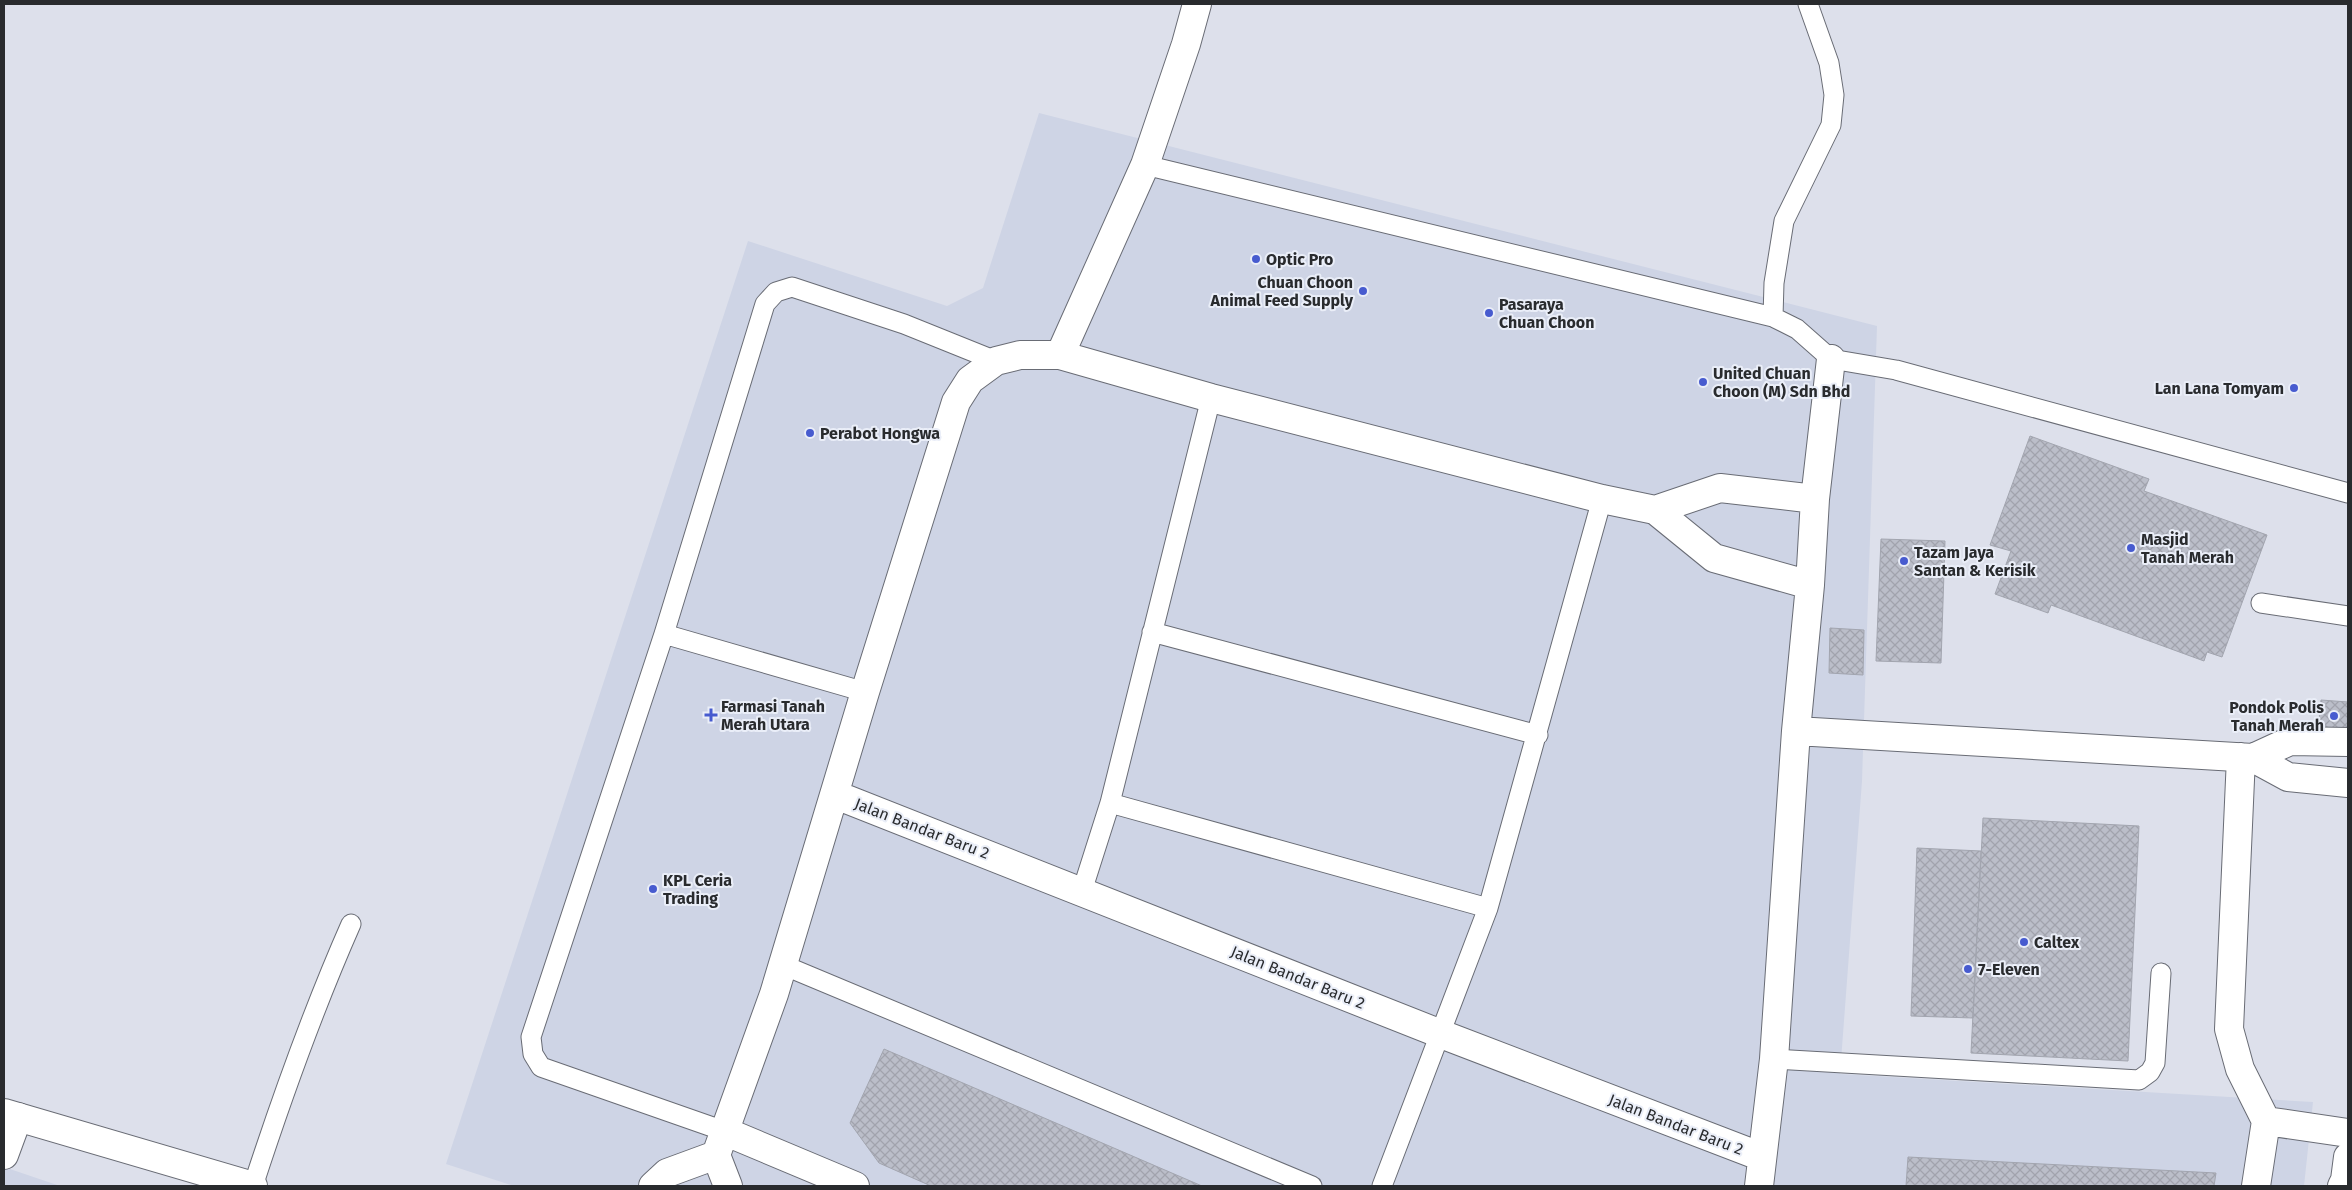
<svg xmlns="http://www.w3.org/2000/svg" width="2352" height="1190" font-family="'Fira Sans',sans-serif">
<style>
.built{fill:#ced4e5}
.building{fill:url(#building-cross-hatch);stroke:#a2a5af}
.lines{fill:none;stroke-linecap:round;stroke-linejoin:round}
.service-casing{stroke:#696c75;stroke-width:21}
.minor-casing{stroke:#696c75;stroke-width:30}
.secondary-casing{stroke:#696c75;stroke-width:30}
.service{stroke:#fff;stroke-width:19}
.minor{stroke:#fff;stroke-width:28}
.secondary{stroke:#fff;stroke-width:28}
.poi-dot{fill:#475bcf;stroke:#eaeef8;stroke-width:2}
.labels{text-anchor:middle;stroke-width:4;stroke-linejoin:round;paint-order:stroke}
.poi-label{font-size:16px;font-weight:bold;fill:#292b2e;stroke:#eaeef8;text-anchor:start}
.street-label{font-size:16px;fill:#292b2e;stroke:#eaeef8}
</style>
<defs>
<pattern id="building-cross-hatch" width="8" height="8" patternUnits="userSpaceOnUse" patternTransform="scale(1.25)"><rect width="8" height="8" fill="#bbbec9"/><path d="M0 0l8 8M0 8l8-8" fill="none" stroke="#a1a3ad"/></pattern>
</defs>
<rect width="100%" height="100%" fill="#dde0eb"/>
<path class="built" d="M1039,113l838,213 -15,455 -22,293 473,28 -9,84h-1790l-68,-22 302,-923 199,65 36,-18z
M4,1167l56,19h-56z"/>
<path class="building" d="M2030,436l119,43 -5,12 123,44 -45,122 -15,-5 -3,9 -153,-56 -3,8 -53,-19 16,-43 -21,-6z
M1881,539l64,2 -4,122 -65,-2z
M1830,628l34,2 -1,45 -34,-2z
M2321,700l27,2v30l-30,-3z
M1983,818l156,8 -11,235 -157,-8z
M1917,848l64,3 -8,167 -62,-2z
M884,1049l318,137h-271l-52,-23 -29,-40z
M1908,1157l308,16 -2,13h-308z"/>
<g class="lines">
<g class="service-casing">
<path id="service" d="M1145,165l628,152 24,12 34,30 65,11 452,123
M1773,317l1,-34 10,-62 47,-96 3,-30 -5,-32 -21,-59
M2261,603l87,13
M1152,632l386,103
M664,634l201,58
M1110,803l378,105
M1082,891l28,-88 101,-405
M783,965l529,221
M1774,1059l365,21 11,-8 5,-9 6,-90
M724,1131l-183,-64 -8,-13 -2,-17 133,-403 101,-330 11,-12 16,-5 112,37 92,37
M253,1186c29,-89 60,-176 98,-262
M1382,1186l106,-278 114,-409"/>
</g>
<g class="minor-casing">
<path id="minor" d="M1060,355l85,-190 41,-121 11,-40
M1655,510l65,-22 95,11
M1796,731l457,27 35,19 60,6
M2241,757l-12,272 11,40 26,52
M2253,758l37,-17 58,1
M836,795l605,239 321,123
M2266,1121l82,12
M724,1131l131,55
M4,1155l14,-38
M653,1186l14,-13 49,-18
M728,1186l-12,-31 58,-161 91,-302 91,-290 14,-22 26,-19 24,-6h40l151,43 391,101 53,11 59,48 96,27
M1759,1186l15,-127 22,-328 14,-146 5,-86 16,-140
M2256,1186l10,-65"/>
</g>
<g class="secondary-casing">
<path id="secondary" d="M4,1113l249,73
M2342,1186l3,-6 3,-23"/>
</g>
<use href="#service" class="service"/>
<use href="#minor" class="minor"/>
<use href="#secondary" class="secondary"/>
</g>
<g class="poi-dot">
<circle cx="1256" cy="259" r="5"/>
<circle cx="1363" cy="291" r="5"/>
<circle cx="1489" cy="313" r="5"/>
<circle cx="1703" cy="382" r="5"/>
<circle cx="2294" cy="388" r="5"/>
<circle cx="810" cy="433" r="5"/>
<circle cx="2131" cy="548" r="5"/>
<circle cx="1904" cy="561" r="5"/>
<path d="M708.5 707.5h5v5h5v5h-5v5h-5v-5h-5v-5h5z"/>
<circle cx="2334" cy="716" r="5"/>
<circle cx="653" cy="889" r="5"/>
<circle cx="2024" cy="942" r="5"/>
<circle cx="1968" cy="969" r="5"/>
</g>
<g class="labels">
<g class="poi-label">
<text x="1266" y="265">Optic Pro</text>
<text x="1353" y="288" text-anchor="end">Chuan Choon<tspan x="1353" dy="18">Animal Feed Supply</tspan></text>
<text x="1499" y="310">Pasaraya<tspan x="1499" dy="18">Chuan Choon</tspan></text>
<text x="1713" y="379">United Chuan<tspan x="1713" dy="18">Choon (M) Sdn Bhd</tspan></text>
<text x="2284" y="394" text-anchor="end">Lan Lana Tomyam</text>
<text x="820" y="439">Perabot Hongwa</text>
<text x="2141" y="545">Masjid<tspan x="2141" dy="18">Tanah Merah</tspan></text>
<text x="1914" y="558">Tazam Jaya<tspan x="1914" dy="18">Santan &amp; Kerisik</tspan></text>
<text x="721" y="712">Farmasi Tanah<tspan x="721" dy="18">Merah Utara</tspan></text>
<text x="2324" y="713" text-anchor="end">Pondok Polis<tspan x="2324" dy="18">Tanah Merah</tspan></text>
<text x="663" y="886">KPL Ceria<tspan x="663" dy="18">Trading</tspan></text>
<text x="2034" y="948">Caltex</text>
<text x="1978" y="975">7-Eleven</text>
</g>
<g class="street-label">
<text transform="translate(922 828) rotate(21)" y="6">Jalan Bandar Baru 2</text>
<text transform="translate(1298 977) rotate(22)" y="6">Jalan Bandar Baru 2</text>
<text transform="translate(1676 1124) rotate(21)" y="6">Jalan Bandar Baru 2</text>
</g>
</g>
<rect width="2352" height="1190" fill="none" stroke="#292b2e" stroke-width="10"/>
</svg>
